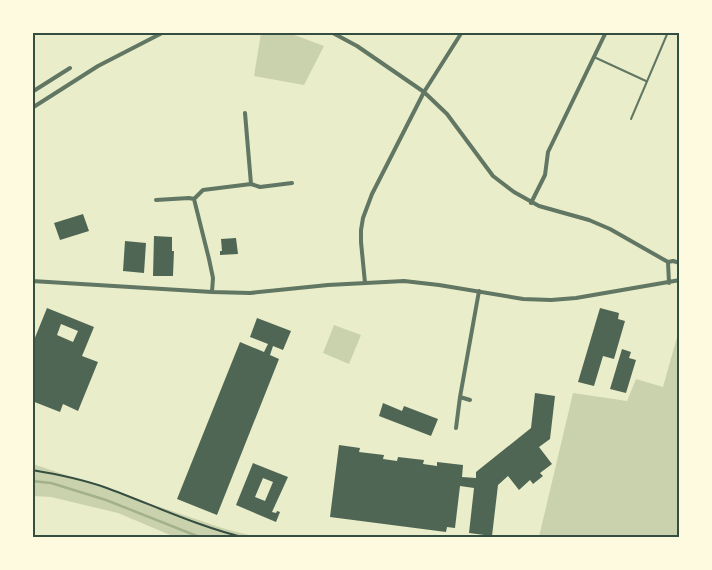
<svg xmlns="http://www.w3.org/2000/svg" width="712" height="570" font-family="Overpass,sans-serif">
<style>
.green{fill:#cad2ad}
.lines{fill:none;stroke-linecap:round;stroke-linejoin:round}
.stream{stroke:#a3b18a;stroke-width:2.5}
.building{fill:#4f6655;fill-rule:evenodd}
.path{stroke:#344e41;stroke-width:2}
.service{stroke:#617663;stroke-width:2}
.minor{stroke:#617663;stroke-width:4}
.neatline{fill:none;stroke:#344e41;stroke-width:2}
</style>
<rect width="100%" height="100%" fill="#e9edc9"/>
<path class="green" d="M261,33h28l35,13 -20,39 -50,-9z
M334,325l27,10 -12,29 -26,-11z
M679,330v207h-140l34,-144 54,8 9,-22 27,8z
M33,464l189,64 34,9h-81l-57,-24 -67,-16 -18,-1z"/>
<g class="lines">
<path class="stream" d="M32,481l19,2 55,17 96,38"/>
</g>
<path class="building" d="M83,214l6,17 -29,9 -6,-17z
M154,236l18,1v14h2l-1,25h-20z
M236,238l2,16 -18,1v-4h2l-1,-12z
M125,241l21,2 -2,30 -21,-2z
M47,308l47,19 -12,29 16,6 -20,49 -15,-7 -3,8 -28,-11v-56zM61,324l17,7 -5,11 -16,-7z
M600,308l19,5 -1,6 7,2 -11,38 -11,-3 -9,30 -16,-4z
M257,318l34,13 -8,19 -10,-4 -3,9 9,4 -62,156 -40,-16 63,-157 24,10 4,-8 -18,-7z
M622,349l9,3 -2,6 7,2 -10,33 -16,-4z
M535,393l20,3 -5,43 -11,8 13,17 -12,9 3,3 -10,8 -3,-4 -11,10 -11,-14 -10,9 -6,51 -23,-3 5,-45 -14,-2 -5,42 -8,-1 -1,5 -116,-15 9,-72 21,3 -1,4 25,3 -1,4 14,2 1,-4 26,3 -1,4 14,2v-4l26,3 -1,12 14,1v-6l55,-44z
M383,403l19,8 2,-5 34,13 -7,17 -52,-20z
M253,463l35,14 -16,35 4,1 1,-2 3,1 -4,10 -40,-17zM263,478l10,4 -8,19 -10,-4z"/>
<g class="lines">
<path class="path" d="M32,470c24,4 49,9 72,17 47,17 92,39 142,51"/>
<path class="service" d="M594,57l52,24
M631,119l37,-87"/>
<path class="minor" d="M331,32l26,14 67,46 23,22 46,62 21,16 25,14 50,14 21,9 58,33 5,-1 7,2
M32,92l38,-24
M32,108l66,-42 66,-34
M251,184l9,3 32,-4
M156,200l33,-2 5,1
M531,203l14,-28 3,-23 58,-120
M668,262l1,21
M32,281l180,11 38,1 78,-8 76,-4 35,4 84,14 28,1 25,-2 104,-18
M365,283l-4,-41v-12l2,-12 9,-24 52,-102 38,-60
M212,292l1,-14 -4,-19 -15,-60 9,-9 48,-6 -6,-71
M460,397l19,-106
M456,428l4,-31 10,3"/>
</g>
<rect width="712" height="570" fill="none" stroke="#fefae0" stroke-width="68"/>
<rect x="34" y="34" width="644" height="502" class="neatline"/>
</svg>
